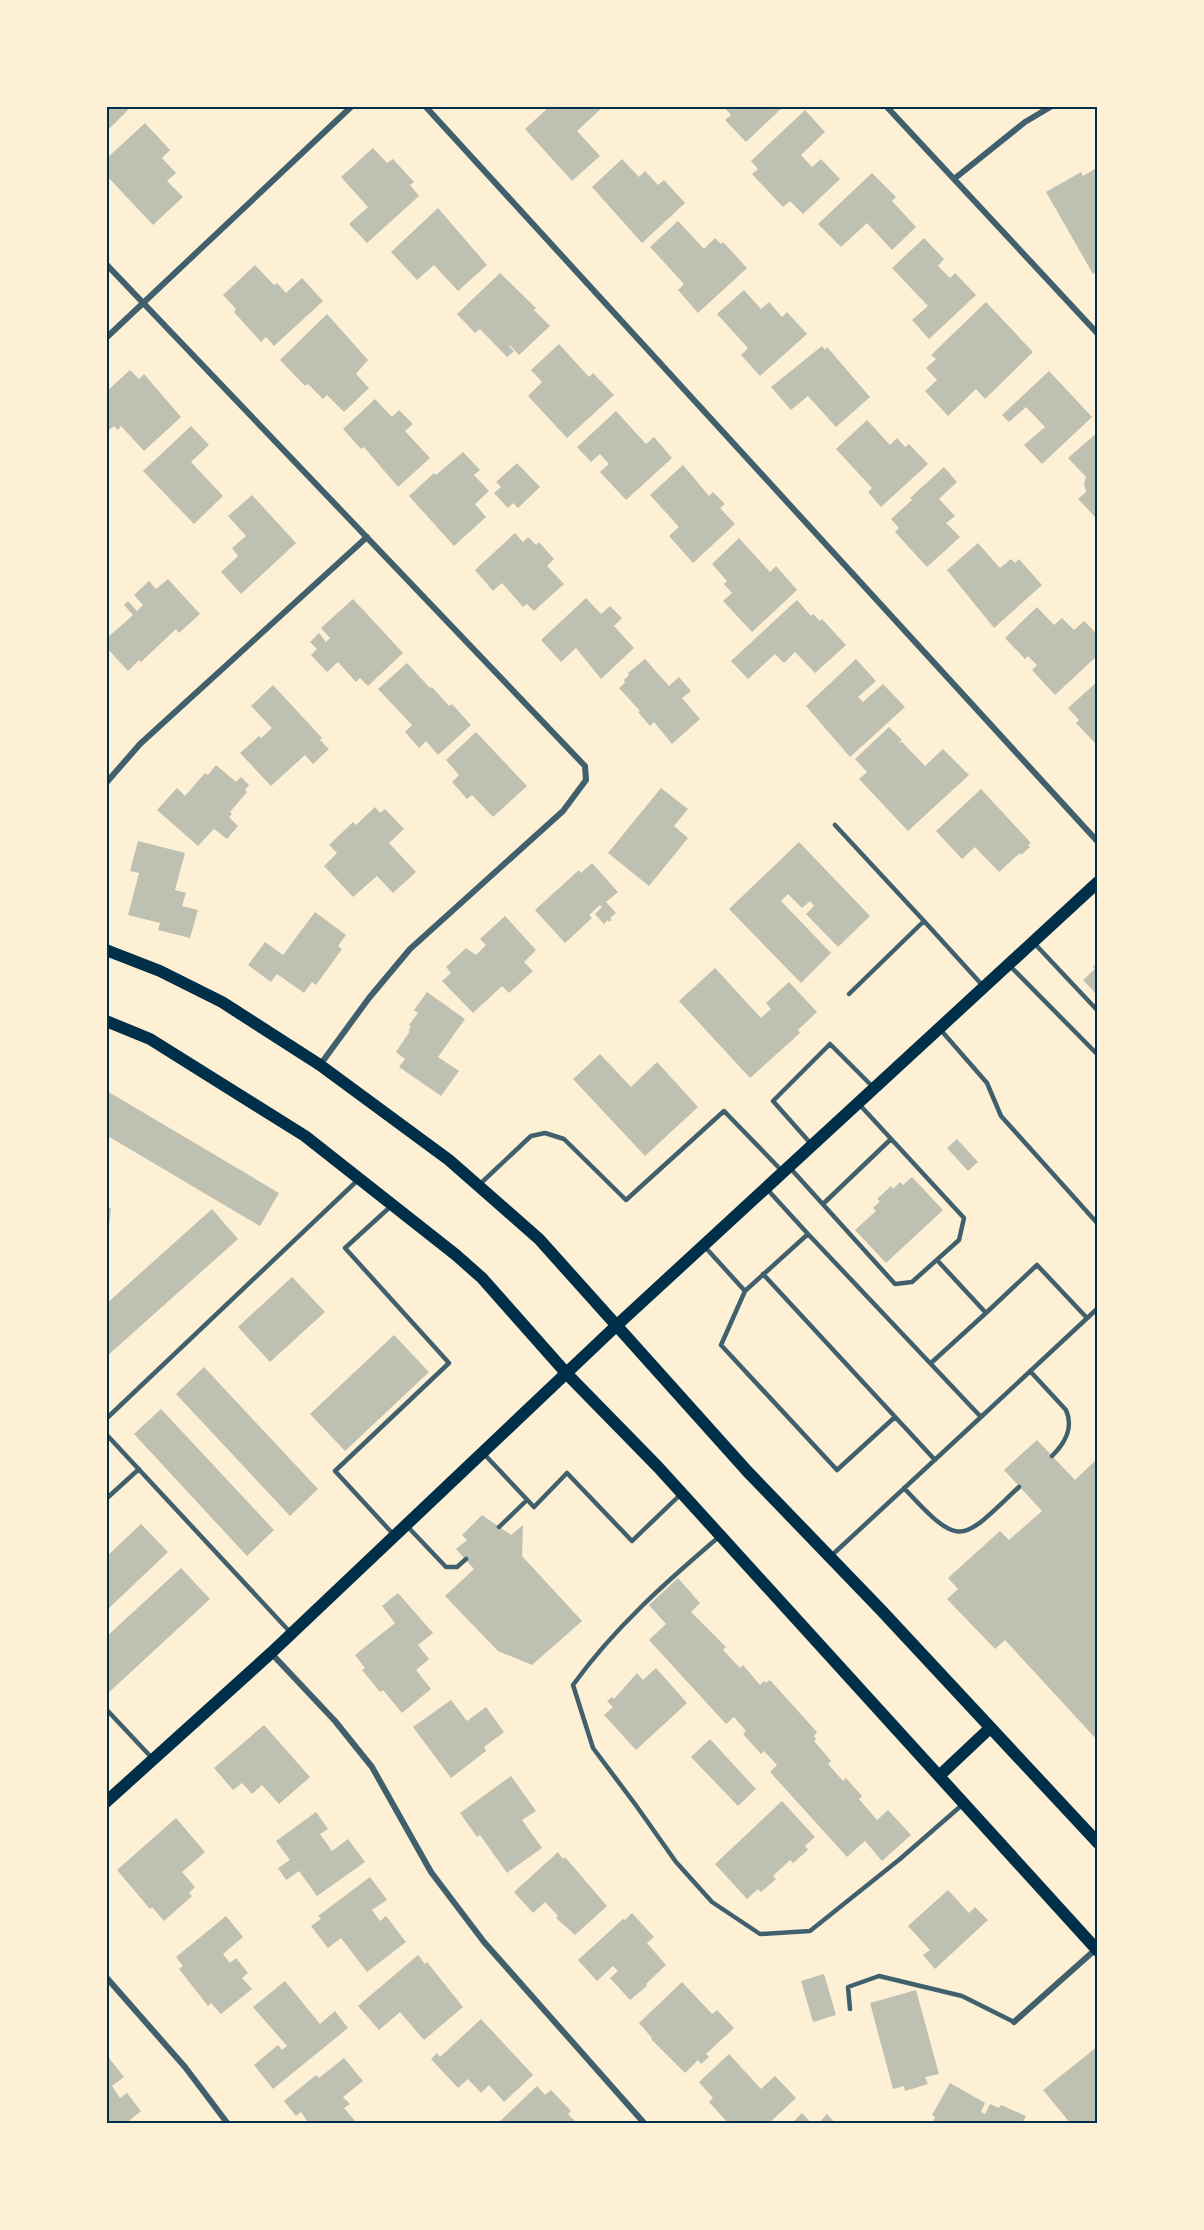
<svg xmlns="http://www.w3.org/2000/svg" width="1204" height="2230" font-family="Quicksand,sans-serif">
<style>
.building{fill:#bec0b2}
.lines{fill:none;stroke-linecap:round;stroke-linejoin:round}
.service{stroke:#3f606c;stroke-width:4.5}
.minor{stroke:#3f606c;stroke-width:6}
.secondary{stroke:#003049;stroke-width:12}
.neatline{fill:none;stroke:#003049;stroke-width:2}
</style>
<rect width="100%" height="100%" fill="#fdf0d5"/>
<path class="building" d="M106,106h26l-26,26z
M550,106h54l-27,25 23,25 -28,25 -47,-52z
M723,106h61l-38,36 -21,-22 6,-5z
M805,110l20,22 -24,23 11,12 9,-8 19,20 -37,35 -13,-13 -7,6 -31,-33 6,-5 -7,-8z
M145,123l25,27 -8,8 14,15 -9,8 16,16 -30,28 -47,-50v-16z
M373,148l14,15 6,-4 21,23 -4,3 9,11 -52,47 -18,-19 19,-17 -27,-30z
M622,159l17,18 6,-6 13,14 6,-5 21,23 -43,40 -50,-56z
M1098,167v104l-5,3 -47,-82 35,-20 2,4z
M872,173l24,24 -4,4 24,26 -24,23 -25,-27 -26,24 -23,-23z
M438,208l49,57 -29,26 -24,-26 -17,15 -26,-28z
M678,221l26,28 11,-11 6,6 2,-2 24,26 -49,45 -20,-23 6,-6 -34,-37z
M924,238l20,21 -6,7 12,12 5,-5 21,22 -47,44 -17,-19 16,-14 -36,-38z
M255,265l19,20 3,-2 9,10 16,-15 21,23 -49,45 -8,-9 -5,5 -27,-30 2,-3 -13,-14z
M500,273l36,35 -2,2 16,16 -31,29 -9,-10 -1,1 5,5 -7,6 -27,-28 -5,4 -18,-19z
M744,290l17,19 8,-7 13,15 5,-5 20,22 -47,42 -19,-21 7,-7 -31,-34z
M986,302l47,50 -48,47 -9,-10 -28,27 -23,-25 12,-11 -11,-12 10,-9 -5,-4z
M327,314l41,46 -12,14 13,14 -25,24 -17,-17 -4,4 -15,-15 -3,2 -25,-26z
M559,344l30,33 4,-4 21,22 -47,43 -39,-42 14,-14 -11,-12z
M822,346l3,4 2,-3 43,50 -34,30 -28,-31 -17,14 -20,-23z
M130,370l9,9 5,-5 37,43 -37,34 -23,-25 -3,4 -4,-4 -8,6v-40z
M1049,371l43,46 -50,47 -18,-19 21,-18 -19,-20 -17,15 -7,-7z
M375,399l17,18 7,-7 14,14 -8,7 25,27 -32,29 -34,-40 -3,2 -18,-20z
M616,411l30,33 8,-7 18,21 -46,42 -26,-28 9,-8 -9,-10 -9,8 -14,-15z
M867,420l23,25 7,-7 8,9 4,-3 19,20 -47,43 -13,-15 4,-4 -36,-39z
M191,426l18,19 -18,17 32,34 -29,28 -51,-53z
M1098,432v88l-20,-21 8,-7 -2,-9 2,-6 -18,-19z
M463,452l17,18 -6,5 15,16 -14,13 11,13 -32,29 -45,-50 25,-23 2,2z
M517,463l23,24 -22,21 -5,-5 -5,5 -14,-15 7,-6 -5,-5z
M683,465l26,31 4,-4 12,12 -5,4 15,16 -42,39 -24,-27 10,-9 -29,-32z
M944,467l13,15 -18,17 16,17 -9,7 14,14 -33,30 -32,-35 4,-4 -8,-9 21,-19 -2,-2z
M252,495l44,48 -55,51 -20,-22 17,-16 -6,-8 14,-12 -18,-20z
M515,533l8,9 5,-5 8,8 3,-3 15,17 -7,7 17,18 -30,27 -7,-7 -4,3 -21,-24 -9,8 -18,-21z
M739,538l31,34 6,-6 21,24 -45,42 -29,-31 9,-8 -8,-9 3,-3 -15,-17z
M978,543l22,25 11,-9 4,4 4,-4 23,26 -48,43 -47,-58z
M168,579l32,35 -21,19 -3,-4 -35,33 -2,-2 -11,11 -22,-24v-8l27,-24 -9,-10 4,-4 9,10 6,-6 -9,-10 15,-14 7,8z
M586,598l15,16 9,-8 12,12 -8,8 20,22 -33,31 -25,-31 -15,14 -20,-22z
M353,599l50,54 -35,33 -8,-8 -4,4 -18,-20 -11,10 -16,-17 6,-6 -7,-7 9,-9 7,9 4,-4 -9,-10z
M797,600l14,16 2,-2 7,7 2,-2 24,26 -31,28 -20,-21 -11,11 -9,-9 -27,25 -17,-18z
M1037,607l17,18 8,-7 12,12 10,-9 14,14v20l-43,40 -23,-25 5,-5 -9,-9 -3,3 -20,-21z
M645,659l24,27 10,-9 12,14 -9,7 18,21 -28,25 -18,-22 -4,4 -12,-14 2,-1 -21,-23 6,-5 -1,-3 5,-5 -1,-2z
M856,659l20,22 -18,16 5,5 20,-18 22,23 -55,50 -44,-51z
M407,663l23,25 2,-1 17,19 3,-2 19,21 -33,30 -12,-14 -7,7 -14,-16 7,-7 -34,-36z
M1098,681v60l-3,2 -19,-20 3,-3 -11,-12z
M273,685l49,53 -2,2 9,9 -16,15 -8,-9 -34,31 -31,-33 19,-17 2,2 11,-10 -21,-22z
M889,727l13,13 -4,3 4,-1 23,24 18,-17 26,26 -61,56 -49,-52 8,-7 -12,-13z
M476,732l51,54 -34,31 -21,-22 -5,4 -15,-17 7,-7 -13,-15z
M216,765l20,17 5,-5 8,8 -4,5 2,2 -17,20 2,2 -3,3 9,9 -11,13 -13,-10 -16,17 -41,-36 20,-22 8,8 20,-23 3,2z
M661,788l27,21 -14,17 14,12 -39,48 -41,-33z
M981,789l50,54 -3,2 2,2 -9,8 -1,-2 -21,19 -24,-25 -13,12 -26,-28z
M375,807l5,6 5,-4 19,20 -15,14 27,29 -23,21 -16,-17 -24,21 -29,-31 13,-13 -8,-8 24,-23 3,3z
M138,841l47,12 -10,37 11,3 -4,13 16,4 -8,28 -32,-8 2,-7 -32,-8 11,-42 -9,-2z
M799,842l71,74 -32,31 -32,-33 8,-8 -4,-5 -8,7 -14,-14 -7,7 50,52 -30,30 -72,-74z
M592,863l26,29 -12,10 10,11 -6,5 2,2 -3,2 -1,-2 -4,4 -9,-10 7,-7 -2,-2 -11,10 3,3 -27,25 -30,-33 44,-40 2,3z
M315,912l31,23 -8,11 4,3 -26,36 -4,-3 -8,11 -27,-19 -6,8 -23,-17 17,-23 18,13z
M505,916l31,34 -12,12 9,9 -24,22 -7,-7 -29,27 -31,-32 9,-8 -5,-6 20,-19 10,7 10,-10 -6,-6z
M1098,963v33l-15,-16 12,-11 -2,-2z
M715,968l46,50 10,-9 -5,-6 23,-21 28,30 -19,18 2,3 -50,45 -71,-77z
M427,992l38,27 -27,38 21,14 -18,25 -42,-29 6,-8 -9,-7 14,-21 -2,-1 3,-3 -2,-2 9,-12 -4,-3z
M600,1054l31,33 26,-25 41,45 -53,49 -72,-77z
M107,1091l172,102 -19,33 -154,-91z
M957,1139l21,23 -10,9 -21,-23z
M912,1177l31,33 -57,53 -31,-33 21,-19 -3,-3 7,-7 -3,-2 14,-13 2,3 7,-7 3,3z
M106,1208h5l-3,27h-2z
M212,1209l26,30 -132,118v-53z
M292,1277l33,35 -55,50 -32,-35z
M394,1335l35,37 -84,79 -35,-37z
M204,1367l114,122 -28,27 -114,-122z
M161,1409l113,121 -27,26 -113,-122z
M1037,1440l38,40 23,-22v283l-93,-101 -10,9 -48,-50 11,-10 -10,-11 52,-47 9,9 33,-29 -38,-41z
M482,1515l29,20 12,-10 -1,31 60,65 -50,44 -34,-14 -53,-55 29,-27 -18,-20 11,-9 -5,-5z
M141,1524l27,28 -62,59v-54z
M181,1568l29,31 -104,96v-58z
M678,1578l22,25 -9,9 35,35 -3,3 17,18 3,-3 17,20 4,-4 2,2 4,-3 47,52 -3,4 2,3 -2,2 17,20 -3,3 15,17 3,-3 16,18 -3,3 18,21 11,-10 23,25 -29,26 -17,-20 -18,16 -77,-85 7,-7 -13,-14 -3,3 -18,-20 3,-3 -12,-14 -8,7 -77,-84 17,-16 -17,-19z
M398,1593l35,40 -15,12 11,14 -13,11 15,19 -29,24 -19,-23 -3,2 -18,-22 3,-2 -10,-13 40,-32 -13,-17z
M656,1668l31,35 -51,47 -32,-35 9,-8 -6,-6 5,-4 2,2 23,-26 6,7z
M451,1700l16,21 19,-14 18,25 -20,15 2,4 -35,27 -38,-51z
M264,1725l46,52 -31,27 -17,-19 -10,9 -10,-11 -9,7 -19,-22z
M710,1739l46,50 -18,17 -47,-49z
M511,1776l25,35 -14,9 20,28 -35,25 -27,-38 -3,2 -17,-24z
M782,1801l33,36 -10,9 3,4 -15,13 -3,-3 -17,16 3,3 -15,13 -3,-3 -11,10 -32,-35z
M316,1812l12,17 -8,5 12,17 16,-12 17,23 -48,34 -18,-25 -13,9 -8,-12 12,-8 -14,-19z
M176,1818l29,34 -23,20 13,15 -6,6 3,3 -28,25 -12,-14 -2,2 -33,-39z
M558,1852l5,7 2,-2 42,49 -32,29 -19,-17 2,-2 -13,-14 -12,11 -19,-21z
M370,1877l17,23 -15,10 8,11 6,-5 20,26 -39,30 -26,-34 -13,10 -17,-22 10,-7 -3,-3z
M948,1890l21,23 6,-6 13,13 -53,49 -12,-14 7,-5 -22,-24z
M632,1913l22,24 -7,6 19,22 -20,19 1,2 -17,14 -20,-22 8,-7 -5,-5 -16,15 -19,-21 45,-41 2,1z
M226,1916l17,21 -20,17 7,9 6,-5 12,15 -6,5 10,11 -31,25 -10,-11 -3,3 -29,-37 4,-3 -7,-9z
M418,1955l7,9 2,-2 36,45 -39,33 -24,-28 -21,18 -21,-24z
M824,1974l12,41 -23,7 -12,-41z
M285,1981l35,43 15,-13 13,17 -75,61 -19,-24 24,-20 4,5 5,-4 -34,-39z
M682,1982l30,32 5,-4 17,18 -28,26 3,3 -8,7 -3,-4 -13,13 -34,-34 1,-1 -13,-15z
M916,1990l23,84 -14,3 3,7 -23,7 -1,-5 -11,3 -23,-86z
M481,2019l52,56 -29,27 -15,-17 -8,8 -13,-14 -10,9 -27,-29 6,-6 3,4z
M1098,2046v78h-27l-28,-34z
M106,2054l18,23 -12,9 8,12 7,-5 14,18 -16,13h-19z
M729,2054l32,35 14,-13 21,22 -28,26h-39l-20,-22 4,-4 -14,-16z
M344,2058l19,23 -20,16 7,7 -6,4 12,14 -2,2h-45l-8,-12 -5,4 -12,-15 32,-26 3,3z
M950,2083l35,20 -4,9 4,2 5,-10 9,4 2,-3 25,11 -4,8h-90l3,-7 -3,-2z
M537,2086l8,9 6,-5 20,21 -3,3 10,10h-81z
M802,2113l10,11h-21z
M827,2114l9,10h-18z"/>
<g class="lines">
<path class="service" d="M835,825l89,96
M1034,943l64,68
M1010,966l88,89
M849,994l75,-73 60,66
M939,1028l48,55 14,33 97,108
M812,1145l-39,-44 57,-57 44,44
M791,1169l104,115 17,-2 47,-42 5,-22 -106,-115
M480,1184l51,-48 14,-3 19,6 62,61 98,-89 59,61
M766,1188l42,46
M823,1204l68,-65
M390,1207l-45,41 104,115 -114,108 59,64
M705,1247l40,44 63,-57 173,183 -150,139
M937,1260l49,53 51,-48 50,53
M763,1274l172,186
M745,1291l-24,54 116,125 58,-53
M931,1363l55,-50
M1030,1371l36,39c8,18 -1,33 -14,46
M981,1417l117,-109
M106,1419l253,-240
M106,1434l184,198
M484,1454l50,53 33,-34 65,68 50,-48
M904,1488c58,63 57,53 115,-1
M106,1499l33,-30
M406,1525l40,42h11l9,-8
M499,1527l28,-27
M720,1536c-53,45 -106,92 -147,149l20,63 42,56 41,58 36,40 48,32 50,-3 90,-72 62,-54
M106,1709l46,49
M850,2009l-2,-22 31,-11 83,20 52,26"/>
<path class="minor" d="M425,106l673,736
M886,106l212,228
M954,179l71,-57 27,-16
M106,264l479,502 1,14 -23,31 -153,138 -41,49 -49,67
M106,338l246,-232
M106,783l34,-39 227,-207
M271,1653l64,68 37,46 59,105 53,70 161,182
M106,1977l79,90 43,57
M1014,2022l82,-73"/>
<path class="secondary" d="M106,950l54,21 62,31 98,63 129,95 90,79 208,232 134,139 217,233
M106,1021l44,18 155,97 151,119 26,23 85,96 91,93 440,484
M939,1776l51,-48
M106,1802l165,-149 345,-327 482,-444"/>
</g>
<rect width="1204" height="2230" fill="none" stroke="#fdf0d5" stroke-width="216"/>
<rect x="108" y="108" width="988" height="2014" class="neatline"/>
</svg>
